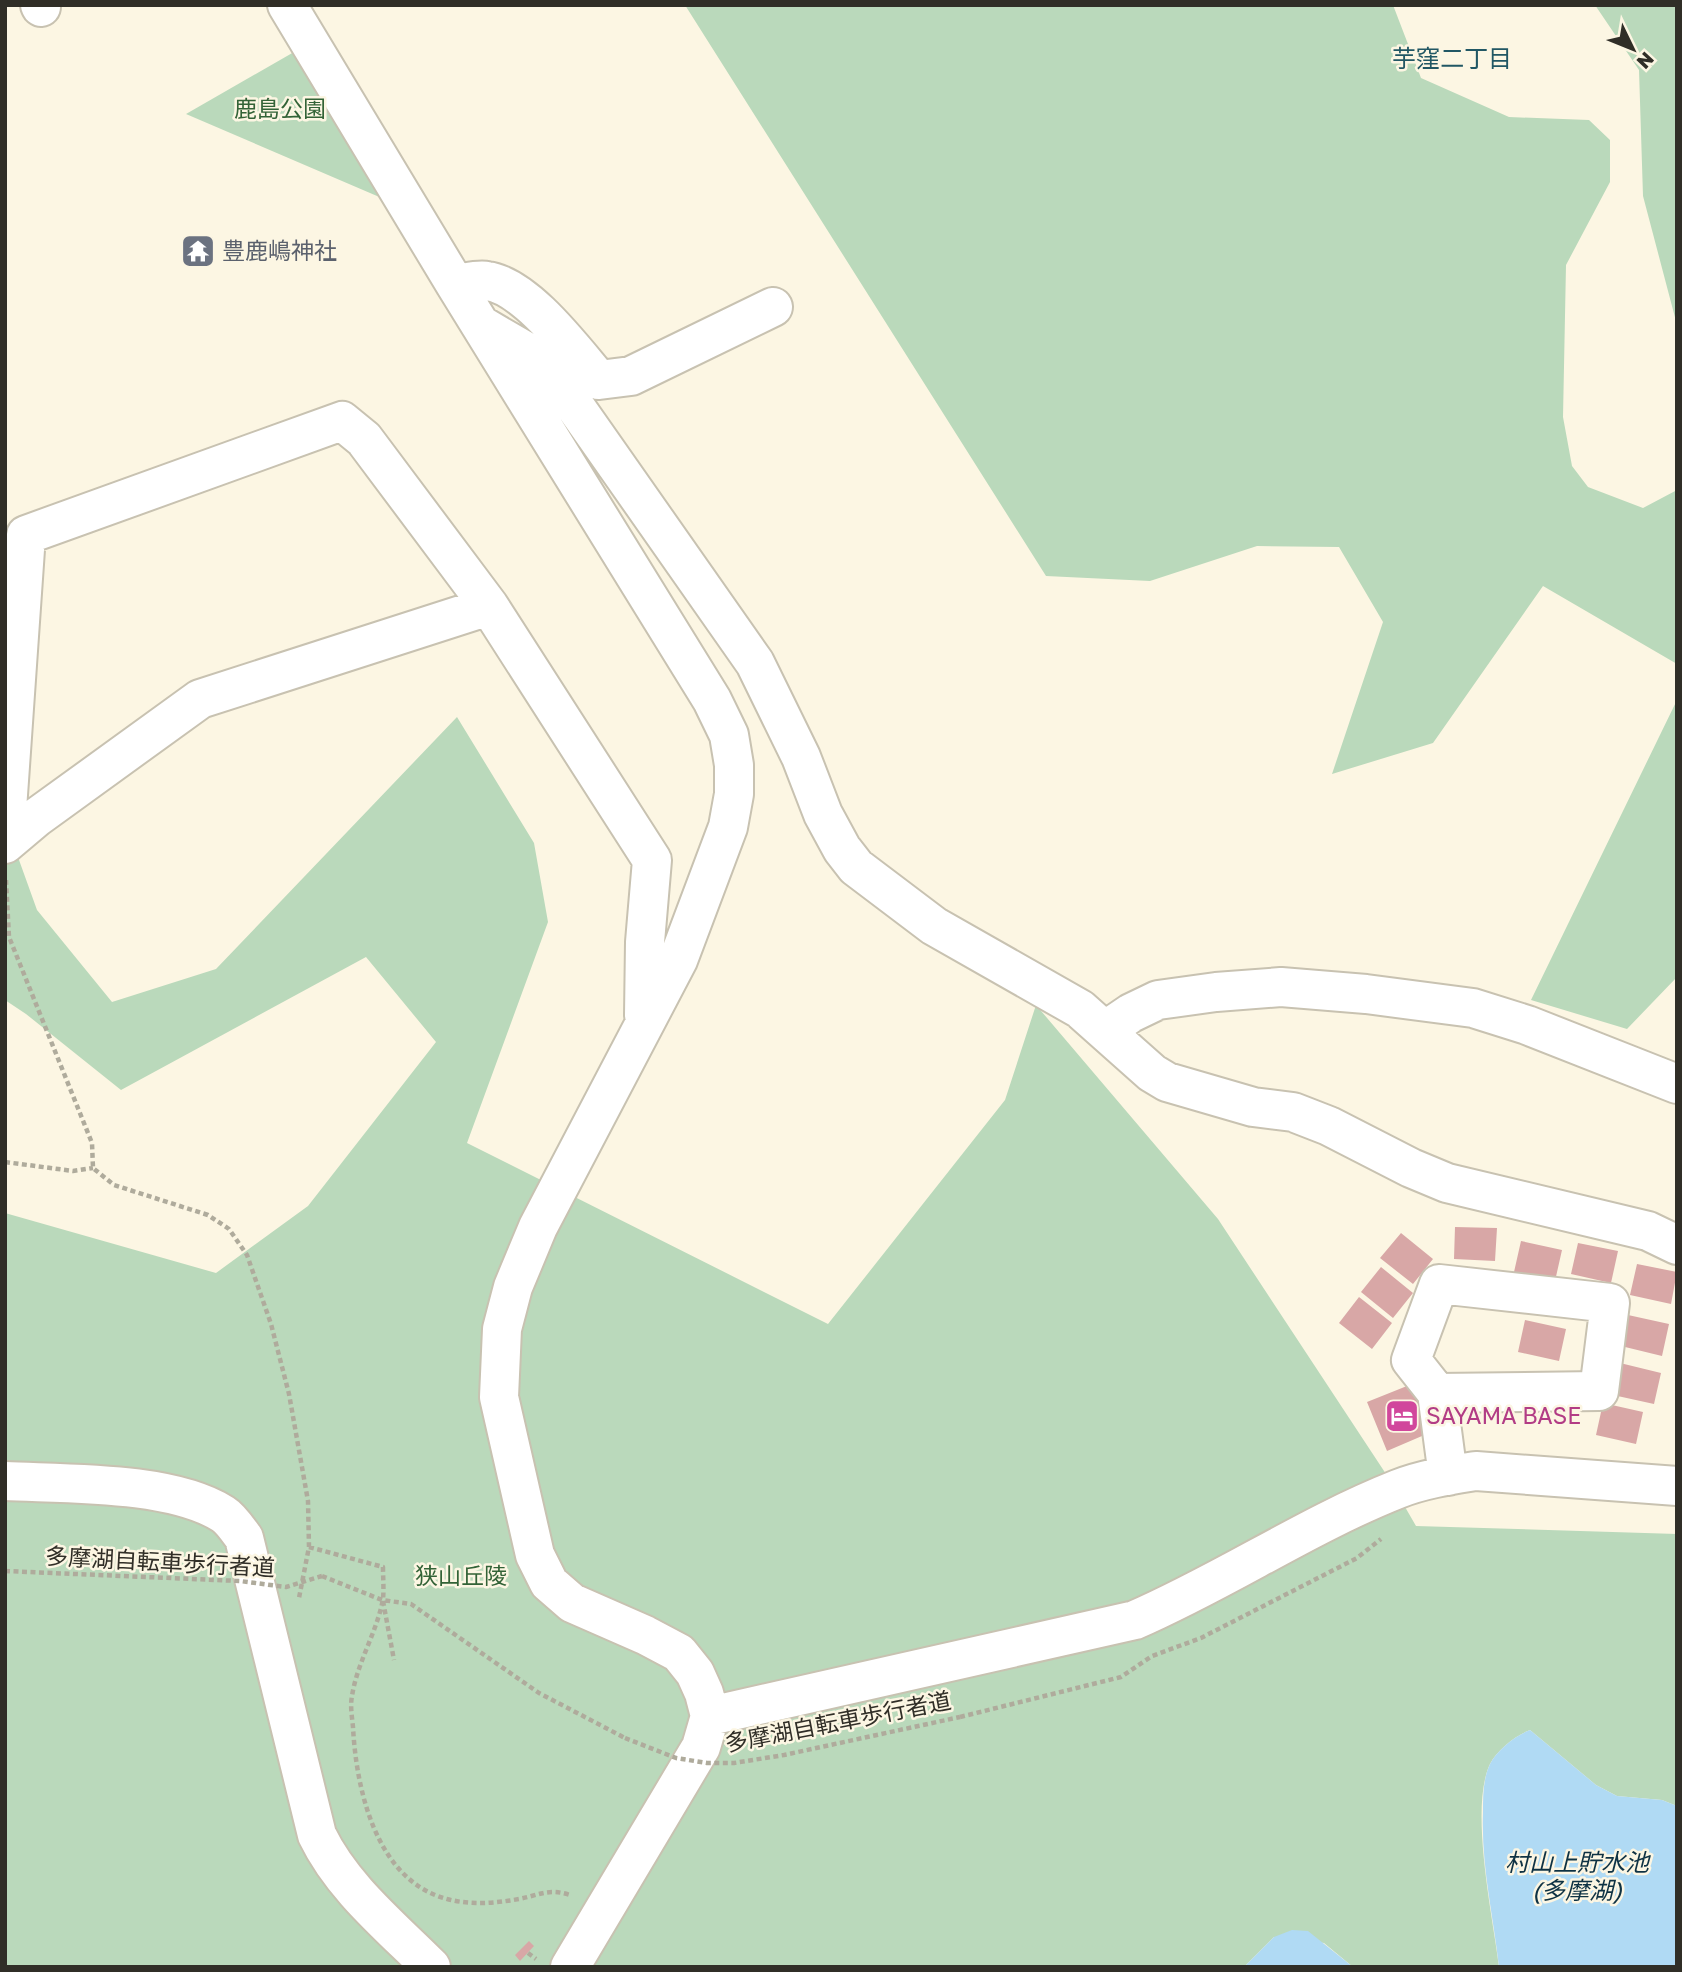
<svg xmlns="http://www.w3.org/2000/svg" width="1682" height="1972" font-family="'Golos Text','Noto Sans JP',sans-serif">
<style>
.green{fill:#bad9bb}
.water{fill:#b0daf4}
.building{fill:#d8a7a6}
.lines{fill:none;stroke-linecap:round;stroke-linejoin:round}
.minor-casing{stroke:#c8c2b1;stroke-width:42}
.path{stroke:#afab9c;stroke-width:4.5;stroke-dasharray:5 3.5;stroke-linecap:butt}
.minor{stroke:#fff;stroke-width:38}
.path-bridge{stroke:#afab9c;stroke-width:4.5;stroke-dasharray:5 3.5;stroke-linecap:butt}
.labels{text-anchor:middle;stroke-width:5;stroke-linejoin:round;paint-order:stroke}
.park-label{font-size:23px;fill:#336337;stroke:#fcf6e3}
.worship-label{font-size:23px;fill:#5b616d;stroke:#fcf6e3;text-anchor:start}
.hotel-label{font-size:23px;fill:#b23c85;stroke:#fcf6e3;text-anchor:start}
.street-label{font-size:23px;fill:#302e27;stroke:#fcf6e3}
.neighbourhood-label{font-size:24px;fill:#215764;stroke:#fcf6e3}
.water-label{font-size:24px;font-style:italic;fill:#0e3244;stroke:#fcf6e3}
</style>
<rect width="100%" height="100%" fill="#fcf6e3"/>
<path class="green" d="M685,5h708l28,73 88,39 80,3 21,20v42l-44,83 -3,152 9,49 16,21 55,21 34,-18v174l-134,-78 -110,157 -101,31 51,-152 -44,-75 -82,-1 -107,35 -104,-5z
M1595,5h82v320l-34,-129 -4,-126z
M294,52l90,147 -198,-85z
M1677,700v277l-50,52 -96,-29z
M457,717l77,126 14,79 -81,221 361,181 177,-224 31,-95 182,214 168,255 30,52 261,8v272l-15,-6 -45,-4 -21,-11 -66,-55c-14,5 -33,20 -40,34 -21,44 3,153 9,203h-146l-29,-24 -50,-6 -30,30h-1239v-754l211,60 92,-67 128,-164 -70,-85 -245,133 -95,-76 -21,-14v-179l32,89 75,92 104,-33z"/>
<path class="water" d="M1530,1730l66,55 21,11 45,4 15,6v161h-178c-6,-53 -18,-102 -16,-155 0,-16 0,-33 7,-48 7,-14 26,-29 40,-34z
M1292,1930l16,1 45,36h-109l30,-30z"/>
<path class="building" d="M1455,1227l42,1 -2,33 -41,-2z
M1401,1233l32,26 -20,25 -33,-26z
M1521,1241l41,9 -7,31 -41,-9z
M1578,1243l40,8 -7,32 -40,-9z
M1637,1264l40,8 -6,32 -41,-9z
M1381,1267l32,26 -20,25 -32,-26z
M1359,1297l33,26 -20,26 -33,-26z
M1628,1315l41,9 -7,32 -41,-10z
M1525,1320l41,9 -7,32 -41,-9z
M1620,1363l41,10 -7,31 -41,-9z
M1417,1382l19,48 -49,21 -20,-49z
M1603,1403l40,9 -7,32 -40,-9z
M529,1941l5,5 -14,15 -5,-6z"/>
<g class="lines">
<g class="minor-casing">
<path id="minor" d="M40,5l1,2
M287,5l168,279 257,416 17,35 5,30v29l-6,33 -50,133 -140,267 -25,60 -11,42 -3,68 36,158 14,28 23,20 73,32 34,18 16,20 9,20 6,23 -9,31 -131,220
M455,284c10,-1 23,-5 32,-3 39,5 87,70 112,99l32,-4 142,-69
M484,327l60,35 211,301 46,94 22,57 19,35 14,18 78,59 146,83 72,64 15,9 86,25 40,5 36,14 82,42 36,15 201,48 29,14
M5,838l21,-303 316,-114 22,18 125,167 163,254 -7,82 -1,73
M5,844l32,-27 163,-118 289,-93
M1106,1030l25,-17 27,-13 58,-8 65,-5 85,7 107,14 54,17 150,59
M1437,1393l162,-2 11,-88 -171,-19 -28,76 26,33 11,83
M5,1481c62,3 166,0 218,33 8,5 15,16 21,24l73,297c25,52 73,91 114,132
M710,1716l425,-96c90,-39 172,-95 263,-131 25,-10 53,-14 78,-18l201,15"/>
</g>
<path class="path" d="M6,880l3,57 83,206 1,25 21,17 94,30 21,14 18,26 24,69 18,70 19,107 1,46 -10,51
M5,1162l68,9 20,-3
M309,1547l74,20c0,11 1,22 0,32 -6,33 -26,64 -31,97 -2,10 0,21 1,31 3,59 21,143 82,168 27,11 56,9 84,4 21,-4 29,-11 51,-4
M322,1576l60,24 29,4 128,89 86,45
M383,1601l11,59
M960,1717l161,-40 31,-21 49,-18 156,-80 24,-19
M528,1953l8,6"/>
<use href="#minor" class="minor"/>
<path class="path-bridge" d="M5,1571l235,10 46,6 36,-11
M625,1738l51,20 31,5h27l50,-8 176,-38"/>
</g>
<defs>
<g id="temple-square" transform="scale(1.75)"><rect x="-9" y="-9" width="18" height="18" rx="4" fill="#6b7280" stroke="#fcf6e3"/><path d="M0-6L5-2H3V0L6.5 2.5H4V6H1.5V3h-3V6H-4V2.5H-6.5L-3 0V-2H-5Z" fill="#fff"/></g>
<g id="hotel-square" transform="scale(1.75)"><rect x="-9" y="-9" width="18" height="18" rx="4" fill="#d1479c" stroke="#fcf6e3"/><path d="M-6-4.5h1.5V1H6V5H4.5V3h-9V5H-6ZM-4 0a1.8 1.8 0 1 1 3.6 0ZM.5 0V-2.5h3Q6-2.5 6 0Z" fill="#fff"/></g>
</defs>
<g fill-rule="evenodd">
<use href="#temple-square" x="198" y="251"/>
<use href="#hotel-square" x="1402" y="1416"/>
</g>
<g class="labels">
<g class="park-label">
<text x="280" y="117">鹿島公園</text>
<text x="461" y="1584">狭山丘陵</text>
</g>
<g class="worship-label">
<text x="222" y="259">豊鹿嶋神社</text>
</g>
<g class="hotel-label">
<text x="1426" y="1424">SAYAMA BASE</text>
</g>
<g class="street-label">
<text transform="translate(160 1562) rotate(3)" y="8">多摩湖自転車歩行者道</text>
<text transform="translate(838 1722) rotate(-11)" y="8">多摩湖自転車歩行者道</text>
</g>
<g class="neighbourhood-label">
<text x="1452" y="67">芋窪二丁目</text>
</g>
<g class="water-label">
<text x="1577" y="1871">村山上貯水池<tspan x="1577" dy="28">(多摩湖)</tspan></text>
</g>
</g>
<rect width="1682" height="1972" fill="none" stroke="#302e27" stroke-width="14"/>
<g transform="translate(1633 49) rotate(133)" stroke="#fcf6e3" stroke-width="5" paint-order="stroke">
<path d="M0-5L12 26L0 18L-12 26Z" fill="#302e27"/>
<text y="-10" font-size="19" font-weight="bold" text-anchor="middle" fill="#302e27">N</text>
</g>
</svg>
